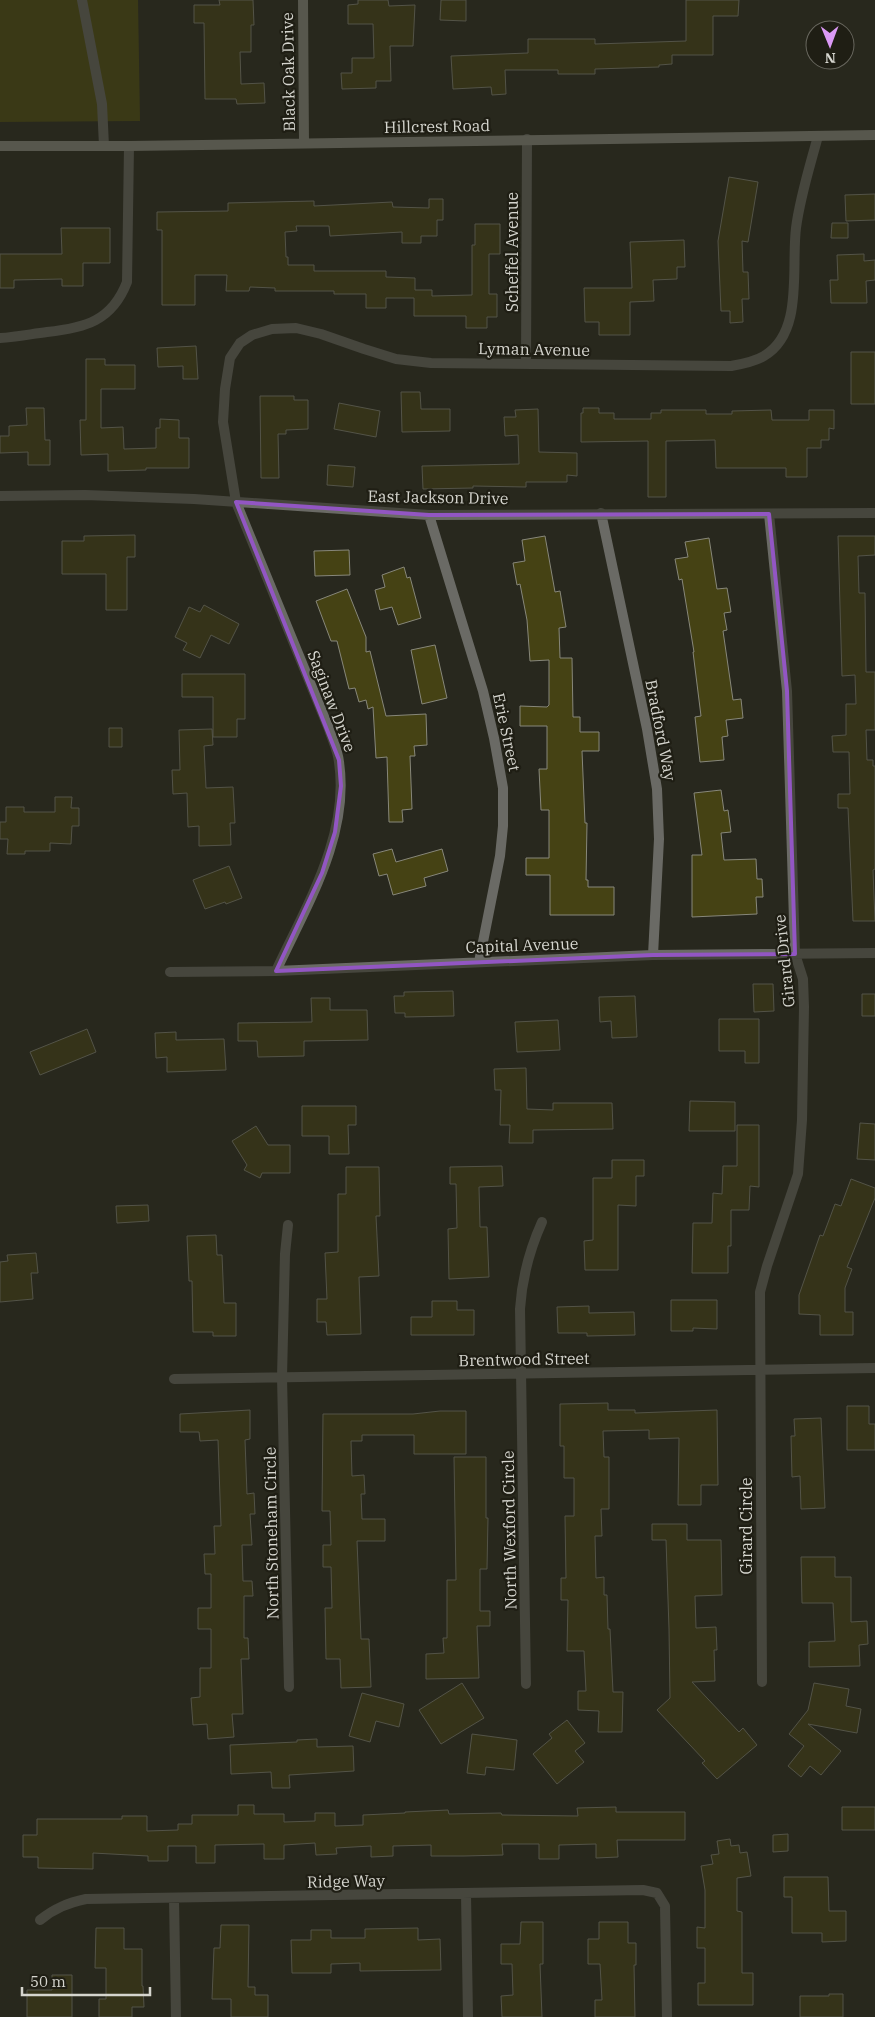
<svg xmlns="http://www.w3.org/2000/svg" width="875" height="2017" font-family="'IBM Plex Serif',serif">
<style>
.green{fill:#514e0e}
.building{fill:#454214;stroke:#87877a}
.lines{fill:none;stroke-linecap:round;stroke-linejoin:round}
.lane{stroke:#6a6a65;stroke-width:10}
.street{stroke:#6a6a65;stroke-width:10}
.secondary{stroke:#909087;stroke-width:10}
.marked{fill:none;stroke:#9256c3;stroke-width:4;stroke-linejoin:round}
.labels{text-anchor:middle;stroke-width:4.5;stroke-linejoin:round;paint-order:stroke}
.street-label{font-size:16px;fill:#d5d5ce;stroke:#1f1e14}
</style>
<rect width="100%" height="100%" fill="#28281e"/>
<path class="green" d="M0,0h138l2,121 -140,1z"/>
<path class="building" d="M219,0h34l1,25h-3v27h-11l1,32 23,-1 1,20 -28,1 -1,-5h-31l-1,-76h-10v-18h26z
M358,0h30l1,6 26,-1 -2,41h-23l1,35h-15v7l-34,1 -1,-16h11v-15h22l-1,-34h-25v-19l10,-1z
M441,0h25v21l-26,-1z
M686,0h53l-1,16h-25v39h-41v9l-13,1v2l-64,2v5h-37v-4h-53l1,24 -14,1 -1,-8 -38,2 -2,-33 77,-3v-14h67v5l91,-3z
M729,177l29,5 -10,60 -6,-1 1,31h5l1,27h-7l1,23 -13,1v-12h-9l-3,-70z
M875,194v26l-29,1 -1,-26z
M429,199h14v21h-6v16h-16v7h-19v-11l-72,4 -1,-10h-33l1,5 -12,1 1,25h2v8h26v6h72v6l29,1v12h17v6l40,-1v-50h3v-21h25v30h-11v40h8v23h-10v11h-21v-12h-52v-18h-28v10h-20v-14h-32v-3h-59v-3l-25,-1 -1,4h-23l1,-16h-32v30h-33v-75h-5v-18l71,-1v-8l86,-2v5l78,-4 1,5 36,1z
M832,223h16v15h-17z
M61,228h49v35h-27v23h-21v-7l-48,1v8h-14v-34h62z
M684,240l1,27h-8v12l-24,1 1,21 -24,1v33h-31v-13h-14l-1,-34h48l-2,-46z
M864,254v7l11,-1v20l-9,1 1,22h-36l-1,-23h8l-1,-25z
M196,346l2,33h-15v-13l-25,1 -1,-19z
M851,352h24v52h-24z
M86,359h19v6h30v24h-34v39l22,-1 1,22 32,-1v-20h4v-9l19,1v18h10v30h-43v2l-38,1v-17l-27,1 -1,-35h6z
M401,392h19l1,17h29v22l-48,1z
M260,396h34v4h14v29l-22,1v4h-8l1,44h-18z
M339,403l41,8 -4,26 -42,-8z
M26,408h18l1,32h5v25h-22v-13l-28,1v-17h9v-10l18,-1z
M583,408h16v5h15v6h37v-6h10v-3h45v4h26v-3l39,-1 1,10h37v-10h25v19l-5,-1v12h-8v8h-14v29h-21v-9h-70l-1,-28 -49,1v56h-18v-56l-67,1v-29h2z
M538,409l1,43 38,1v23l-10,-1v7h-41v5l-53,-1v2l-50,1 -1,-23 97,-2 -1,-29 -13,1 -1,-19h12l-1,-7z
M328,465l27,2 -2,20 -26,-2z
M135,535v22h-8v53h-21v-36h-44v-33h22v-5z
M545,536l10,56 5,-1 6,36 -7,1 1,30h12l1,59h7v15h19v19h-17l3,72h2l-1,57h2v7h26v28h-64v-40h-24v-17h23v-48h-8l-2,-41h8v-43h-27v-20l27,1 2,-2v-45l-19,1 -3,-41 -7,-36 -3,1 -4,-22 12,-2 -3,-21z
M838,536h37v19l-17,1 1,37h6l1,79h9v58h-9l1,30h6v6h2v103l-2,1 2,51h-22l-5,-113h-10v-14h12l-1,-42h-16l-1,-16 14,-1v-31h10l-1,-29 -13,1z
M709,538l8,51 10,-1 4,24 -7,1 3,17 -4,1 10,69 8,-1 2,19 -17,2 2,16 -6,1 2,23 -24,2 -5,-45 6,-1 -8,-64h1l-12,-73 -3,1 -4,-21 13,-2 -3,-15z
M349,550l1,25 -35,1 -1,-25z
M404,567l3,11 3,-1 11,41 -23,7 -6,-18 -12,3 -5,-20 10,-3 -3,-12z
M347,589l19,48v15l4,-1 16,65 40,-2 1,31 -13,1 1,10h-5l2,53 -10,1 1,12h-14l-2,-65 -11,1 -3,-51 -5,2 -2,-9 -7,2 -4,-14 -6,1 -12,-48h-6l-15,-40z
M204,605l35,19 -10,20 -18,-9 -11,23 -17,-8 4,-7 -12,-6 14,-30 11,5z
M435,645l12,53 -25,6 -11,-54z
M182,674h63v45h-8v18h-24v-40h-31z
M109,728h13v19h-13z
M212,729l1,16 -9,1 2,42 27,-1 2,36h-5l1,22 -32,1v-20l-11,1 -1,-34 -14,1 -1,-24h8l-1,-40z
M721,790l3,21 4,-1 3,22 -10,1 3,27 32,-1 1,20h5l1,18h-7l1,17 -65,3v-62h10l-8,-62z
M55,797h17l-1,11h8v18h-7l-1,18 -21,-1v8h-25v3h-18l1,-15h-8v-17h6v-15h18v5h31z
M392,849l4,13 46,-13 6,22 -24,7 2,8 -33,9 -6,-21 -8,2 -6,-22z
M229,866l13,32 -16,6 -1,-2 -20,7 -12,-29z
M753,984h20l1,27 -20,1z
M453,991l1,25 -49,1v-4h-10l-1,-17h10v-4z
M862,994h13v22h-13z
M635,996l2,41 -25,1 -1,-17 -11,1 -1,-25z
M311,998h19v12h37l1,30 -64,1v15l-46,1 -1,-16h-19v-18l74,-1z
M719,1019h40v44h-14v-12h-26z
M558,1020l2,30 -43,2 -2,-30z
M87,1029l9,23 -56,23 -10,-23z
M176,1032v8l48,-1 2,31 -59,2v-15l-11,1 -1,-25z
M526,1068l1,41 26,1v-7h59l1,26 -80,1v13h-24l1,-18h-10l1,-35h-6l-1,-21z
M690,1101l45,1v29h-46z
M302,1106h54v19h-8l1,29h-20v-18h-27z
M860,1123l15,1v36l-18,-1z
M737,1125h22v62l-9,-1 -1,24h-18v36h-3v27h-36l1,-50h19l1,-30 9,1 1,-28h14z
M256,1126l12,19h22v28h-28l-2,5 -16,-8 3,-5 -15,-24z
M612,1160h32v16h-8v30l-18,-1v65h-33l-1,-29 9,-1v-62h19z
M502,1166l1,20 -24,1 1,40h7l2,50 -40,2 -1,-50 9,-1 -1,-44h-6v-17z
M346,1167h33l1,49h-4l3,60 -20,1 2,57 -34,1 -1,-13h-9v-23h10l-2,-46 13,-1v-58h8z
M851,1179l24,9v10l-28,69 5,2 -7,19v24h8v23h-33v-20l-21,-1v-19l21,-60 3,1 12,-32 6,2z
M148,1205l1,16 -32,2 -1,-17z
M216,1235l1,20h5l2,48h12v33h-23v-4h-20l-1,-51h-3l-2,-45z
M36,1253l2,20h-7l2,26 -33,3v-40l8,-1 -1,-6z
M671,1300h46v29l-24,-1v3h-22z
M432,1301h25v9h17v25h-63v-18h21z
M589,1306v7l45,-1 1,23 -48,1v-3h-29l-1,-26z
M608,1403v7h27v3l82,-3 1,75h-17v20h-23l1,-67 -30,1v-9l-46,1 1,26h5v52h-8l1,27h-7l1,42 8,-1v18h3l1,34h2l3,63h10l-1,40h-24l1,-21 -21,-1v-19h8l-2,-40h-17l1,-51h-7v-22h5l-1,-62h9v-38h-10v-32h-4v-42z
M847,1406h22v18h6v26h-28z
M250,1410v29l-5,1 2,54 7,-1 1,21h-5l2,31h-10l1,36h9l1,15h-9v42h4l1,21h-8l2,55h-11l2,23 -26,2 -1,-15 -14,1 -2,-27 9,-1v-29h11v-39h-13v-21h13v-34h-6l-1,-20h11l-1,-28h7l-3,-86 -18,1 -1,-9h-19v-18z
M440,1411h26v43h-52v-19h-52v6h-11l1,35 12,-1 1,19h-4l1,25h23v22h-28l4,98h8l2,48 -30,1 -1,-29h-14l-1,-51h7l-1,-41h-8v-22h8l-1,-34h-8l1,-97h90z
M821,1418l4,90 -24,1 -1,-33 -8,1 -1,-41h4l-1,-17z
M454,1457h32v61h2l-1,51h-7v42h10v15h-13l2,52 -53,1v-25l18,-1 -1,-15h4v-58h9z
M652,1524h35v16h34l1,55 -27,1 1,32 20,-1 1,23h-3l1,31 -23,1 47,50 4,-4 14,17 -40,34 -15,-16 3,-2 -48,-51 13,-12 -1,-69 -3,-89h-14z
M801,1557h34v20h16v45l16,-1 1,23 -9,1 1,21 -51,1v-25l26,-1 -2,-38h-31z
M462,1683l22,35 -43,26 -22,-34z
M814,1683l35,6 -3,17 15,3 -4,24 -49,-9 33,27 -20,24 -11,-9 -9,11 -13,-11 16,-20 -15,-12 19,-24z
M362,1693l42,11 -5,23 -23,-6 -6,21 -21,-6z
M567,1720l18,23 -10,8 9,11 -27,22 -24,-30 19,-16 -3,-4z
M472,1734l45,6 -3,30 -28,-3 -1,8 -18,-2z
M317,1739v8l36,-1 1,25 -65,4 1,13h-18l-1,-16 -40,2 -1,-29 67,-3v-2z
M238,1805h16v9h30v8l31,-1v-8h20v13l28,-1v-10l42,-2v-1l43,-2 1,4 52,-1 1,2 76,1 -1,-8 39,-1v5h69v28h-68l1,17 -22,1v-14l-37,1v14h-20v-15h-37l1,11 -39,1h-33v-11l-38,1v10l-22,1v-11l-35,2 1,6 -21,1 -1,-12 -31,2v14h-20v-15l-49,1v18h-19v-17h-28v15h-20v-5l-55,-3v16l-55,-1v-11h-15v-22h14v-16h85v-3h25v15l31,-1v-6h14v-9h46z
M842,1807h33v23h-33z
M788,1834v17l-15,1v-17z
M730,1839l1,7 8,-1 1,8 7,-1 4,24 -14,2v33l5,1v61h11v32h-55v-22h7v-35h-8v-21l8,1v-38l-4,-24 12,-2 -2,-9 8,-1 -2,-13z
M784,1877h44l1,34h17v30l-24,1v-9h-30v-36h-8z
M521,1922h22v42h-3l2,53h-40l-1,-21 12,-1 -1,-31h-11v-20h19z
M599,1922h29v21h8v22h-2l1,52h-40v-17h7l-2,-36h-12v-25h11z
M221,1925h28l-1,62h7v8h13v22h-37v-18h-19l2,-51h6z
M96,1928h28v21h18v37h1l1,21h-12v10h-33v-18h7v-31h-11z
M418,1928v12l22,-1 1,31 -81,1v-8l-29,1v9h-39l-1,-33h20v-10h20v8h34v-9z
M52,1975h20v42h-45v-27h25z
M829,1994h14v23h-43v-21h29z"/>
<g class="lines">
<path class="lane" d="M82,0l20,104 2,42"/>
<path class="street" d="M0,338c16,-1 31,-4 47,-6 38,-4 65,-11 80,-50l2,-136
M526,364l1,-225
M0,496l85,-1 109,4 235,16 446,-2
M601,513l46,216 10,60 2,50 -6,116
M429,515l54,176 11,47 9,50v38l-3,30 -21,106
M276,971c30,-65 74,-135 63,-209 -1,-11 -7,-23 -10,-33l-93,-227 -13,-80 2,-33 5,-31 10,-15 12,-8 20,-6 24,-1 25,6 43,15 32,10 35,4 300,3c11,-2 23,-4 33,-10 40,-23 27,-88 32,-128 4,-31 14,-62 22,-92
M170,972l106,-1 377,-16 222,-2
M288,1225l-3,29 -3,123 7,310
M174,1379l701,-11
M762,1682l-2,-390 7,-26 31,-92 4,-54 2,-113 -1,-28 -8,-25 -8,-263 -18,-177
M526,1684l-6,-375c2,-31 9,-58 22,-87
M466,1894l2,123
M174,1898l2,119
M40,1920c15,-12 28,-17 46,-21l557,-9 14,3 8,13 2,111"/>
<path class="secondary" d="M303,0l1,143
M0,146h129l746,-11"/>
</g>
<path d="M0 0H875V2017H0ZM236,502l193,13 340,-1 18,177 8,263 -142,1 -377,16 46,-98 13,-41 6,-46 -2,-26z" fill="#28281e" fill-opacity=".55" fill-rule="evenodd"/>
<path class="marked" d="M236,502l193,13 340,-1 18,177 8,263 -142,1 -377,16 46,-98 13,-41 6,-46 -2,-26z"/>
<g class="labels">
<g class="street-label">
<text transform="translate(288 72) rotate(-91)" y="6">Black Oak Drive</text>
<text transform="translate(437 126) rotate(-1)" y="6">Hillcrest Road</text>
<text transform="translate(512 252) rotate(-90)" y="6">Scheffel Avenue</text>
<text transform="translate(534 349) rotate(1)" y="6">Lyman Avenue</text>
<text transform="translate(438 497) rotate(1)" y="6">East Jackson Drive</text>
<text transform="translate(332 701) rotate(69)" y="6">Saginaw Drive</text>
<text transform="translate(661 730) rotate(79)" y="6">Bradford Way</text>
<text transform="translate(507 732) rotate(78)" y="6">Erie Street</text>
<text transform="translate(522 945) rotate(-2)" y="6">Capital Avenue</text>
<text transform="translate(784 961) rotate(-96)" y="6">Girard Drive</text>
<text transform="translate(524 1359) rotate(-1)" y="6">Brentwood Street</text>
<text transform="translate(746 1526) rotate(-90)" y="6">Girard Circle</text>
<text transform="translate(509 1530) rotate(-91)" y="6">North Wexford Circle</text>
<text transform="translate(271 1533) rotate(-91)" y="6">North Stoneham Circle</text>
<text transform="translate(346 1881) rotate(-1)" y="6">Ridge Way</text>
</g>
</g>
<g transform="translate(830 45) rotate(179)"><circle r="24" fill="#1f1e14" stroke="#68675e"/>
<path d="M0-4L9 19L0 12L-9 19Z" fill="#db99f5"/>
<text y="-8" font-size="14" font-weight="bold" text-anchor="middle" fill="#d5d5ce">N</text>
</g>
<path d="M22 1987v8h128v-8" fill="none" stroke="#d5d5ce" stroke-width="2.5"/>
<text x="30" y="1987" font-size="15" fill="#d5d5ce" stroke="#1f1e14" stroke-width="4" paint-order="stroke">50 m</text>
</svg>
